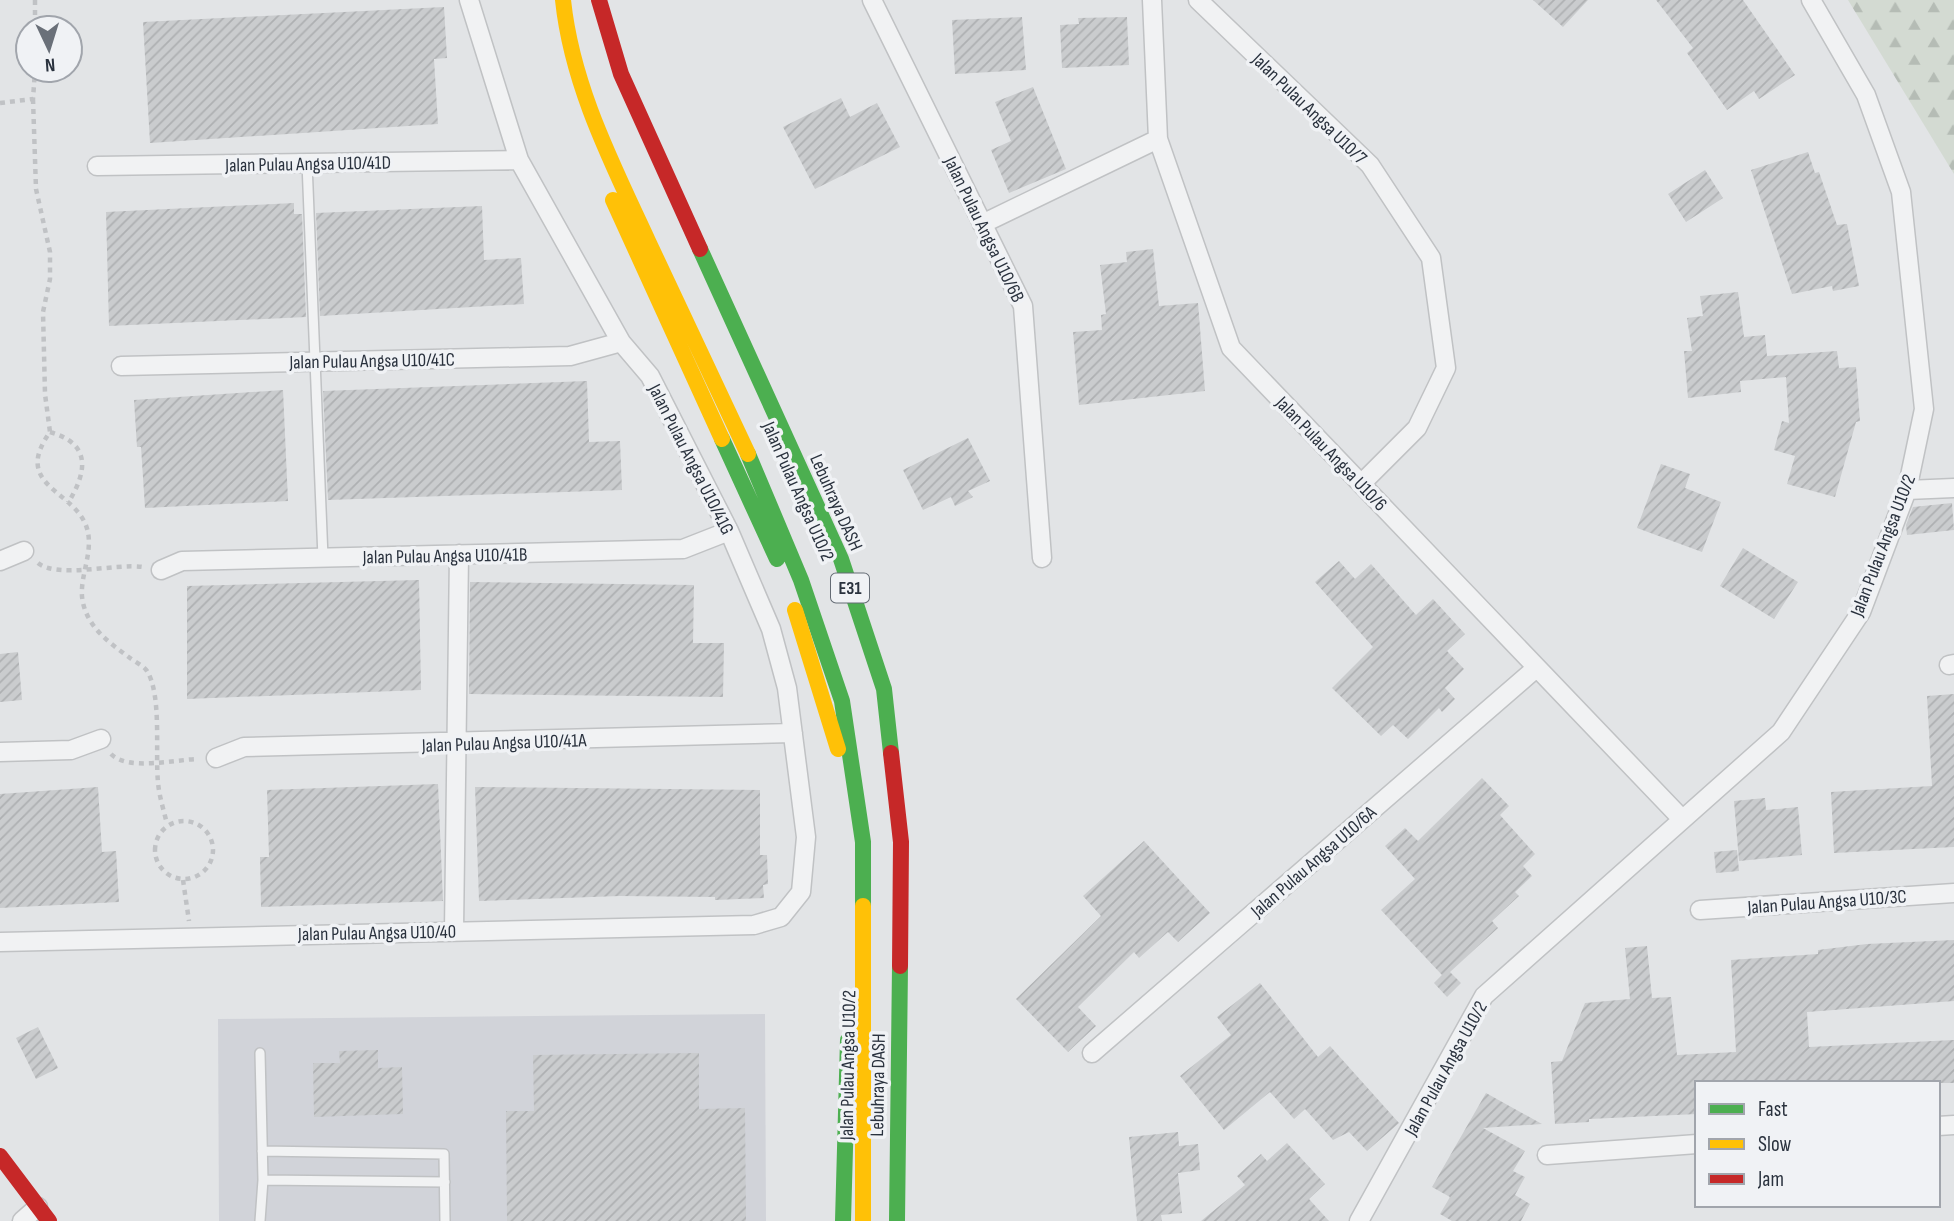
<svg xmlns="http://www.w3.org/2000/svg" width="1954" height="1221" font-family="'Sofia Sans Condensed',sans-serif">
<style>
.built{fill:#d1d3d9}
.forest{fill:url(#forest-firs)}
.building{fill:url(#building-hatch)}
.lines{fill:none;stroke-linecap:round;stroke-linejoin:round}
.lane-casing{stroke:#c0c2c4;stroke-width:12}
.street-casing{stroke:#c0c2c4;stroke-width:21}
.path{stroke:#c0c2c5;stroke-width:4.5;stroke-dasharray:5 5;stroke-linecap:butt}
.lane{stroke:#f1f2f3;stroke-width:9}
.street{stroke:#f1f2f3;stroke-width:18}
.fast{stroke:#4caf50;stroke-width:16}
.slow{stroke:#ffc107;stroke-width:16}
.jam{stroke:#c62828;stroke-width:16}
.labels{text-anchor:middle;stroke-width:7;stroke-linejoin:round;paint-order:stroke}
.shield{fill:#f0f2f5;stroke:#656c75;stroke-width:2}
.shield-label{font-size:18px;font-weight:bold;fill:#2a323e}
.street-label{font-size:19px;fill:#2a323e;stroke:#f0f2f5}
</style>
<defs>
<pattern id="forest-firs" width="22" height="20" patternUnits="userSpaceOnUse" patternTransform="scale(1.75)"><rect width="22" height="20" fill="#d3dad2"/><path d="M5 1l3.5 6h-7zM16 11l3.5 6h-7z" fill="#b5bcb5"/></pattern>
<pattern id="building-hatch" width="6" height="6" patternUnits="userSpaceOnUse" patternTransform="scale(1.75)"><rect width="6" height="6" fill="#caccce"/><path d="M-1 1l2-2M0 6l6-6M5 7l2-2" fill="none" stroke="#aeb0b2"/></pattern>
</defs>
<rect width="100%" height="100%" fill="#e2e4e6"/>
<path class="built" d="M765,1014l1,207h-547l-1,-202z"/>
<path class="forest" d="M1848,0h106v174z"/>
<path class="building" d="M1533,0h55l-25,27z
M1656,0h87l52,75 -36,24 -5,-8 -27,19 -40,-57 6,-5z
M444,7l3,51 -13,1 4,65 -288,19 -7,-121z
M1022,17l4,53 -71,4 -3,-54z
M1127,17l2,48 -67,3 -2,-43 19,-1 -1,-6z
M1033,87l33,82 -57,24 -18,-43 20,-9 -16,-39z
M841,98l9,19 27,-14 23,44 -85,42 -32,-62z
M1808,152l7,21 4,-1 18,53 10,-1 12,62 -26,5 -1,-5 -40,8 -41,-124z
M1705,170l18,28 -37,24 -18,-28z
M294,203v11h8l4,103 -197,9 -3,-114z
M482,206l2,54 37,-2 3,46 -204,12 -4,-103z
M1153,249l6,57 39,-3 7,88 -126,14 -6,-73 29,-2 -1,-15 5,-1 -6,-49 27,-3 -1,-10z
M1738,292l6,45 21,-2 2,21 70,-5 2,17 17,-1 4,54 -4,1 -21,75 -48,-13 8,-28 -21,-6 8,-29 7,2 -3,-46 -46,4 1,11 -53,6 -4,-47h8l-5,-33 16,-2 -3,-20z
M587,381l2,61 31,-1 2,49 -294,10 -5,-109z
M283,390l5,111 -143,7 -4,-61h-4l-3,-47z
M968,438l22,43 -22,10 5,6 -18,9 -4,-9 -28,13 -20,-40z
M1661,464l29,10 -5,14 36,14 -19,50 -65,-24z
M1952,503l2,27 -47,5 -1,-10 7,-18z
M1743,548l55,34 -24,37 -54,-33z
M1339,561l16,18 16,-15 45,51 17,-16 32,35 -18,17 17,18 -19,19 10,11 -13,13 -3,-4 -31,31 -15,-14 -12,11 -49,-48 41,-41 -58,-65z
M419,580l2,110 -234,9v-113z
M470,582l224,3 -1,58h31l-1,54 -254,-3z
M18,652l4,48 -22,2v-48z
M1954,694v153l-120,6 -3,-61 101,-6 -5,-90z
M1482,778l27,28 -9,9 35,39 -12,12 9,10 -17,16 4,4 -27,25 6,7 -48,44 11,11 -14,14 -13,-14 8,-8 -61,-65 34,-31 -30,-33 20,-18 13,13z
M438,784l5,117 -182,6 -1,-50h9l-2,-67z
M98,787l4,65 14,-1 3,51 -119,6v-114z
M475,787l285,3v65h7l1,29 -5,1 1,13 -49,2v-3l-95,-1 -141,5z
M1765,798l1,12 32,-3 4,48 -63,6 -5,-60z
M1144,841l66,72 -32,29 -10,-10 -29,26 -5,-6 -56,55 18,19 -28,26 -52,-53 85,-83 -18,-20z
M1737,850l2,21 -23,2 -2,-21z
M1954,940v61l-147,11 2,35 145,-7v43h-257v31l-108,5v3l-34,2 -4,-62 11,-1 23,-58 45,-4 -5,-51 22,-2 5,52 19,-1 6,58 59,-3 -5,-92 87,-6v-4l49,-6z
M1260,983l58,74 12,-11 69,77 -32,28 -18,-19 -16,8 -28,-31 -11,10 -24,-27 -46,38 -44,-54 51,-41 -14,-18z
M38,1027l20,41 -22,11 -20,-41z
M378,1050v18l24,-1 1,47 -89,3 -1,-54h27l-1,-12z
M699,1053v56l46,-1 1,113h-239l-1,-110h28l-1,-56z
M1486,1093l56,31 -59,4 42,23 -12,20 12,6 -10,18 15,9 -9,17h-69l-12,-7 10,-17 -18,-10z
M1178,1132l1,14 19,-2 2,26 -22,3 4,40 -21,2 1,6h-25l-8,-84z
M1287,1143l38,41 -16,15 20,22h-128l44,-36 -8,-9 24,-22 6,7z"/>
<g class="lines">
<g class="lane-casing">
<path id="lane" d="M307,163l16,395
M262,1151l182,3 1,67
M263,1180l182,2
M260,1221l3,-41 -3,-127"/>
</g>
<g class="street-casing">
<path id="street" d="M872,0l151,306 19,252
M1152,0l6,139 73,209 450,470
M1198,0l172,165 61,93 15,110 -29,60 -55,55
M97,166l422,-6
M982,224l176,-85
M121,366l449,-10 51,-14
M1907,490l47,-2
M0,561l24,-10
M161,570l21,-9 501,-12 46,-18
M1949,665l5,-1
M0,752l71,-2 30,-11
M216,758l28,-11 549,-14
M1700,910l254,-17
M454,930l5,-376
M0,942l754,-17 27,-8 20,-25 5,-55 -19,-149 -16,-59 -42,-98 -79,-155 -29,-34 -102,-182 -50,-160
M1092,1053l443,-384
M1938,1126l16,-1
M1547,1155l150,-11
M22,1221l16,-14
M1359,1221l125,-225 297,-264 80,-120 46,-122 17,-81 -23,-217 -35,-97 -55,-95"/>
</g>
<path class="path" d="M35,0v28
M33,99l3,90 14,63v27l-7,33 2,82 5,38c-37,52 19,57 35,91 12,27 -8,54 -2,80 6,26 27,40 47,55 5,4 14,8 17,13 15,24 8,82 11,111 1,14 6,29 9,42
M0,103l33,-4 2,-29
M50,432c42,12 37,40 18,71
M38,563c19,16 79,0 105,4
M111,754c17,17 62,6 86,5
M155 850a29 29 0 1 1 58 0a29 29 0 1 1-58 0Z
M183,880l6,41"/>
<use href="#lane" class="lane"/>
<use href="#street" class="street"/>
<path class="fast" d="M700,249l141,310 43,130 7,64
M722,439l55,120
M748,454l53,126 41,121 21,141v64
M843,1221l5,-181
M897,1221l3,-255"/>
<path class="slow" d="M563,0c9,86 49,163 85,241 33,71 67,142 100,213
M613,200l109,239
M795,610l43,139
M863,906v315"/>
<path class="jam" d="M599,0l22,74 79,175
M891,753l10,89 -1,124
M0,1156l49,65"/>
</g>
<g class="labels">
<rect class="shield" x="831" y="573.5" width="38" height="29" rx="5"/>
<g class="shield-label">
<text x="850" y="594">E31</text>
</g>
<g class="street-label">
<text transform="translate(1310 108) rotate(44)" y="7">Jalan Pulau Angsa U10/7</text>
<text transform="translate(308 163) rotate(-1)" y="7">Jalan Pulau Angsa U10/41D</text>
<text transform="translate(985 229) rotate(64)" y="7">Jalan Pulau Angsa U10/6B</text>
<text transform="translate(372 360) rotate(-1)" y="7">Jalan Pulau Angsa U10/41C</text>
<text transform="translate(1332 453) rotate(46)" y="7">Jalan Pulau Angsa U10/6</text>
<text transform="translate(692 459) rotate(63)" y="7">Jalan Pulau Angsa U10/41G</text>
<text transform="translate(799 491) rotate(66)" y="7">Jalan Pulau Angsa U10/2</text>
<text transform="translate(837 502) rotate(66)" y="7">Lebuhraya DASH</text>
<text transform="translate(1882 545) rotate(-69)" y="7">Jalan Pulau Angsa U10/2</text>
<text transform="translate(445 555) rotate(-1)" y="7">Jalan Pulau Angsa U10/41B</text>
<text transform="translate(504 742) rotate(-2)" y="7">Jalan Pulau Angsa U10/41A</text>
<text transform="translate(1313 861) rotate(-41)" y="7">Jalan Pulau Angsa U10/6A</text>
<text transform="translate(1827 901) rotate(-4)" y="7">Jalan Pulau Angsa U10/3C</text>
<text transform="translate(377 932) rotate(-1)" y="7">Jalan Pulau Angsa U10/40</text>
<text transform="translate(847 1065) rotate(-89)" y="7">Jalan Pulau Angsa U10/2</text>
<text transform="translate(1445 1068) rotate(-61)" y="7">Jalan Pulau Angsa U10/2</text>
<text transform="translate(877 1085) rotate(-89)" y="7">Lebuhraya DASH</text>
</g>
</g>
<rect x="1695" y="1081" width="245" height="126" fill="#f0f2f5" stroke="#a1a5ac" stroke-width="2"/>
<rect x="1709" y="1104" width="35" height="10" fill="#4caf50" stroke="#a1a5ac" stroke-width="2"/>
<text x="1758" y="1116" font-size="21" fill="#2a323e">Fast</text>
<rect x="1709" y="1139" width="35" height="10" fill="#ffc107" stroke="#a1a5ac" stroke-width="2"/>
<text x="1758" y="1151" font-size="21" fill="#2a323e">Slow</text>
<rect x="1709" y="1174" width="35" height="10" fill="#c62828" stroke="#a1a5ac" stroke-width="2"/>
<text x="1758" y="1186" font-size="21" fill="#2a323e">Jam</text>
<g transform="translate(49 49) rotate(176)"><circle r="33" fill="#f0f2f5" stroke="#a1a5ac" stroke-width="2"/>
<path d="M0-5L12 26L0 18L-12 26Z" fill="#6a7079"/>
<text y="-10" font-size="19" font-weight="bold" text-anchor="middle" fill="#2a323e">N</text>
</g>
</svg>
